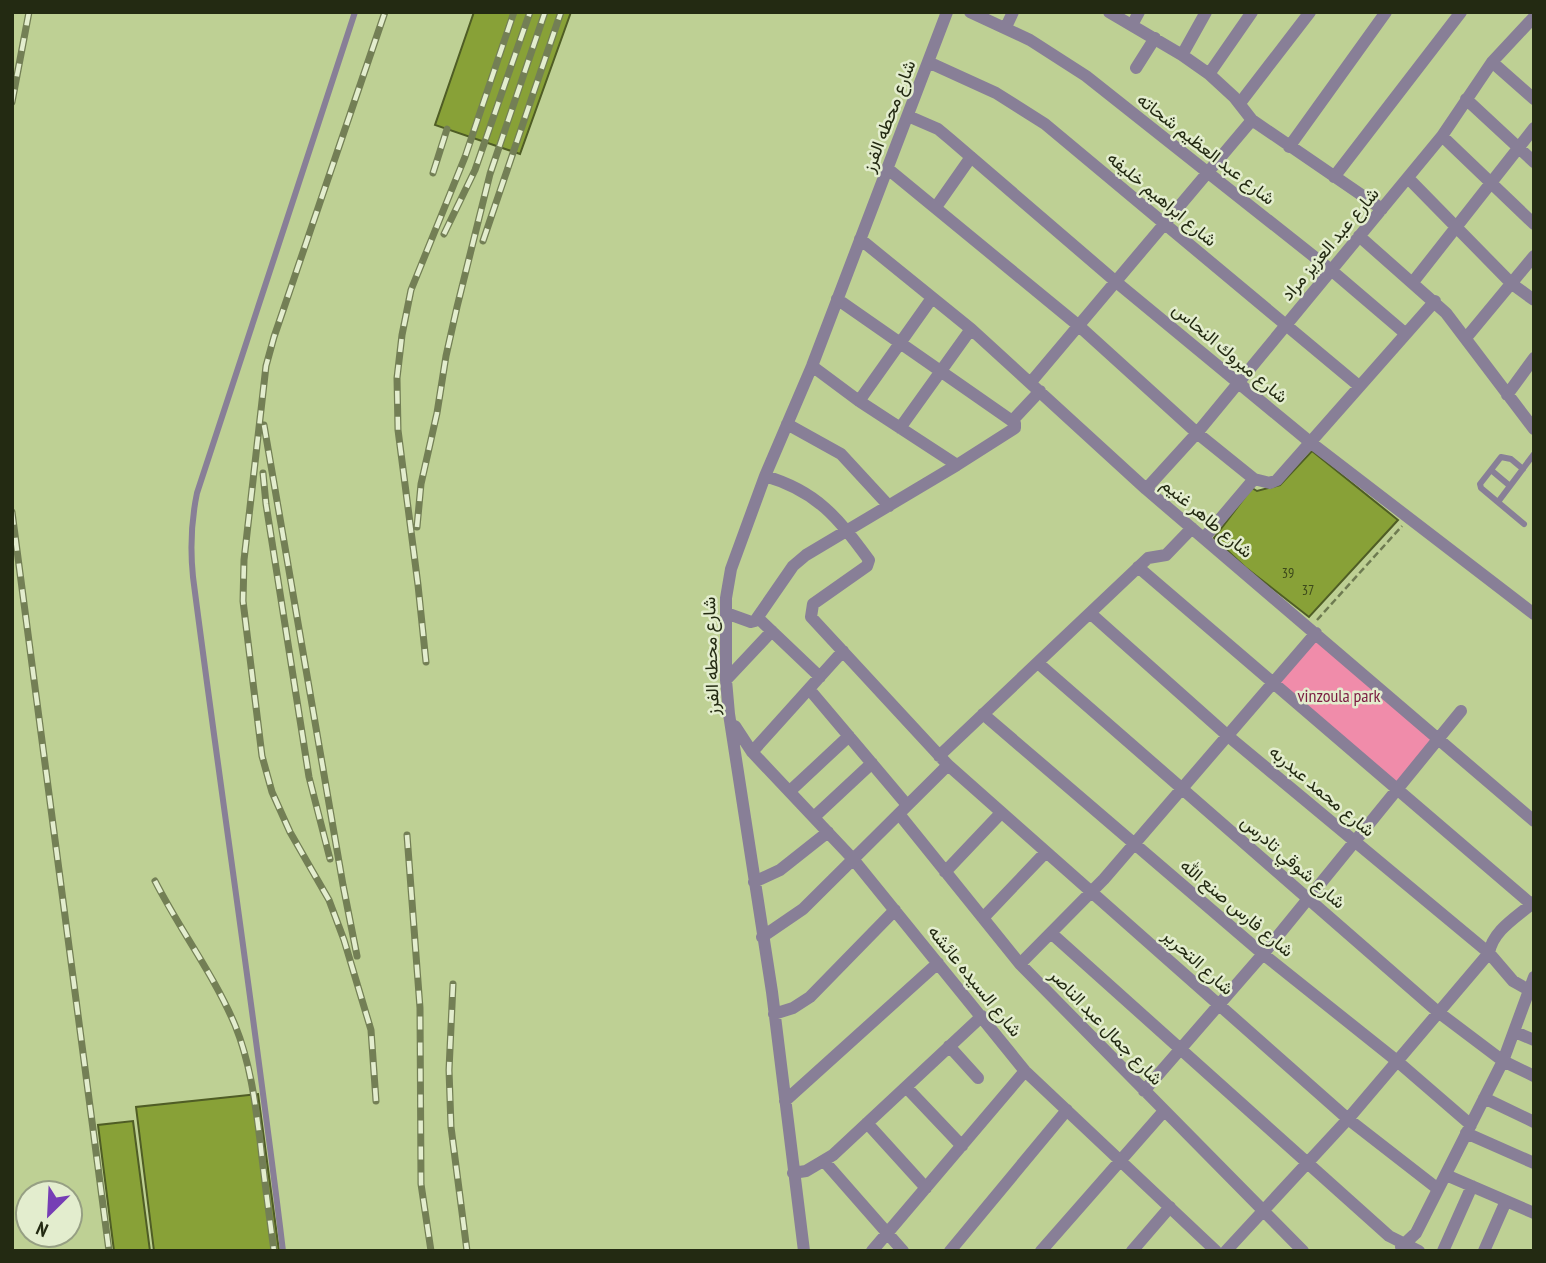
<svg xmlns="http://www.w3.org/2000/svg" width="1546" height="1263" font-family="'PT Sans Narrow',Vazirmatn,sans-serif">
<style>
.green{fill:#f08caa}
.building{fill:#88a137;stroke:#4f5d25;stroke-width:2}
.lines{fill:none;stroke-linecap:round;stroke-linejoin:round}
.path{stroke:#6e7b51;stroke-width:2.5;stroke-dasharray:7 3.5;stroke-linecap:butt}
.service{stroke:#887f97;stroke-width:6}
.minor{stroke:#887f97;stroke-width:12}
.rail-casing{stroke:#737f55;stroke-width:7}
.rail{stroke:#e3edce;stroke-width:4.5;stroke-dasharray:13;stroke-linecap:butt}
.labels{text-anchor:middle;stroke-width:5;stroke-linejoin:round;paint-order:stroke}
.number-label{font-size:14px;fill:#3c481b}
.street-label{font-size:18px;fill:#232a12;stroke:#e3edce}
.park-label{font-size:18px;fill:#7a1c41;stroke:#e3edce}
</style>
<rect width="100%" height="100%" fill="#bed094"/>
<path class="green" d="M1318,638l118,102 -39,47 -119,-102z"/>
<path class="building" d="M474,12h97l-51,142 -85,-29z
M1312,451l86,69 -89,97 -64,-50 -31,-29 38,-50 5,3 23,-6z
M258,1094l21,157h-125l-18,-144z
M133,1121l17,130h-36l-16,-126z"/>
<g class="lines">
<path class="path" d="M1317,620l85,-94"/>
<path class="service" d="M1523,469l-12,-10 -10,-2 -21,27 1,4 43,36
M1491,470l19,16
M1498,502l36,-48
M283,1251c-27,-225 -61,-449 -90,-674 -3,-29 -2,-55 4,-84l158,-481"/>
<path class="minor" d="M970,12l60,28 56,36 245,194 75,64
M1109,12l73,43 27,19 25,23 18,23 130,89
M1132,25l7,-13
M1006,27l7,-15
M1182,55l24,-43
M928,62l68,31 49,31 314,262
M1492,62l42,37
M1136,68l19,-30
M1209,74l43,-62
M1466,99l68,63
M1240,103l70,-91
M908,116l30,13 12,10 165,142 195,161 224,172
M1442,136l92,88
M1289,147l97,-135
M888,169l191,157 118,107 57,46 16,4 7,-3 158,-179
M1334,177l127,-165
M1408,178l104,106 22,16
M936,207l35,-50
M1359,236l87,77 88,116
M860,239l111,90 175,160 388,332
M1413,282l121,-154
M1466,338l68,-82
M812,366l47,35 98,64
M1031,382l221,-262
M1507,395l27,-37
M859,401l73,-103
M1012,421l28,-30
M787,424l54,30 48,52
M900,428l71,-99
M765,476c52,15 73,42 104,84l-2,6 -54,38 -2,13 137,148 400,354 90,70
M1146,489l51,-56 245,-297 50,-74 42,-45
M1204,538l50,-59
M1138,567l393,337
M726,613l25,9 4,-1 38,-55 13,-11 151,-90 58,-37v-5l-178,-124
M1090,613l138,123 261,217 24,28 21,12
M758,618l62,59
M1038,663l400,349 65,49 31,15
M726,680l46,-49
M809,689l98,116
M983,714l280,240 134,107 74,64
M735,726l17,26 101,107 172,212 191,180
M752,752l91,-101
M939,756l209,-198 18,-3 26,-27
M790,791l59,-55
M899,814l121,150 283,287
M814,817l58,-54
M945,872l56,-59
M754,882l26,-12 48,-38
M983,918l63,-66
M1051,933l338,303 30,15
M762,937l41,-28 145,-144
M1020,964l84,-85 212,-246
M774,1014l19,-6 17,-11 85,-87
M1515,1032l19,8
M949,1046l29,32
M906,1087l56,59
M1144,1091l119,-137 198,-243
M1484,1098l50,24
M785,1101l153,-138
M867,1123l59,65
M1466,1133l68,30
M824,1161l79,90
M793,1173l13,-2 27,-16 149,-139
M1446,1175l88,38
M1401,1247l15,-14 87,-172 31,-84
M804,1251l-32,-259 -43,-278 -3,-34v-82l5,-29 34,-93 47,-110 135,-354
M872,1251l153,-180
M950,1251l117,-141
M1041,1251l123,-140
M1132,1251l38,-44
M1226,1251l122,-132 141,-166c4,-23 28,-36 45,-51
M1443,1251l29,-65
M1484,1251l22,-50"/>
<g class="rail-casing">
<path id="rail" d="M12,102l17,-90
M433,173l14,-44
M444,234l31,-64 55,-158
M483,241l78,-229
M264,425l79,460 14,71
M263,473l3,31 43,273 21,82
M12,512l97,739
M417,527l4,-43 16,-71 9,-57 11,-49 33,-133 55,-162
M426,662l-8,-77 -20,-155 -1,-52 5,-43 9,-45 54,-133 49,-145
M407,835l13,173 1,176 10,67
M155,881c25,49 59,94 80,144 15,37 20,76 25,115 4,37 9,74 14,111
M453,984l-4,86 2,57 16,124
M376,1101l-5,-71 -27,-90 -15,-40 -39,-68 -18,-40 -10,-36 -19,-155 1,-41 22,-194 8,-29 111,-325"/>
</g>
<use href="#rail" class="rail"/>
</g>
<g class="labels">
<g class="number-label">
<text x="1288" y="578">39</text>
<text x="1308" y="595">37</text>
</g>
<g class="street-label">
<text transform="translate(889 116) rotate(-69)" y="6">شارع محطه الفرز</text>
<text transform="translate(1206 149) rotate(38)" y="6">شارع عبد العظيم شحاته</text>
<text transform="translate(1162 199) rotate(40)" y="6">شارع ابراهيم خليفه</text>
<text transform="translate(1330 244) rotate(-50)" y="6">شارع عبد العزيز مراد</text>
<text transform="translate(1230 353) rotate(40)" y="6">شارع مبروك النحاس</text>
<text transform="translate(1207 518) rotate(40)" y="6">شارع طاهر غنيم</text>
<text transform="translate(711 656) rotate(-92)" y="6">شارع محطه الفرز</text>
<text transform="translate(1322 791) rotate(40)" y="6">شارع محمد عبدربه</text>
<text transform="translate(1293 862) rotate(41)" y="6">شارع شوقي تادرس</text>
<text transform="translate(1237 908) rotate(40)" y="6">شارع فارس صنع الله</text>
<text transform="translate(1198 962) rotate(42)" y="6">شارع التحرير</text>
<text transform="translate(975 981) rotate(51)" y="6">شارع السيده عائشه</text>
<text transform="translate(1106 1027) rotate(46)" y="6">شارع جمال عبد الناصر</text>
</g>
<g class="park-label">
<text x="1339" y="702">vinzoula park</text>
</g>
</g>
<rect width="1546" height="1263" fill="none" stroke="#232a12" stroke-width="28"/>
<g transform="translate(49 1214) rotate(204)"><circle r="33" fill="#e3edce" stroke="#969f83" stroke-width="2"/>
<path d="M0-5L12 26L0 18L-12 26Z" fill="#763eb5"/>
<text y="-10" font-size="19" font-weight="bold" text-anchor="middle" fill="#232a12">N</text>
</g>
</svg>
